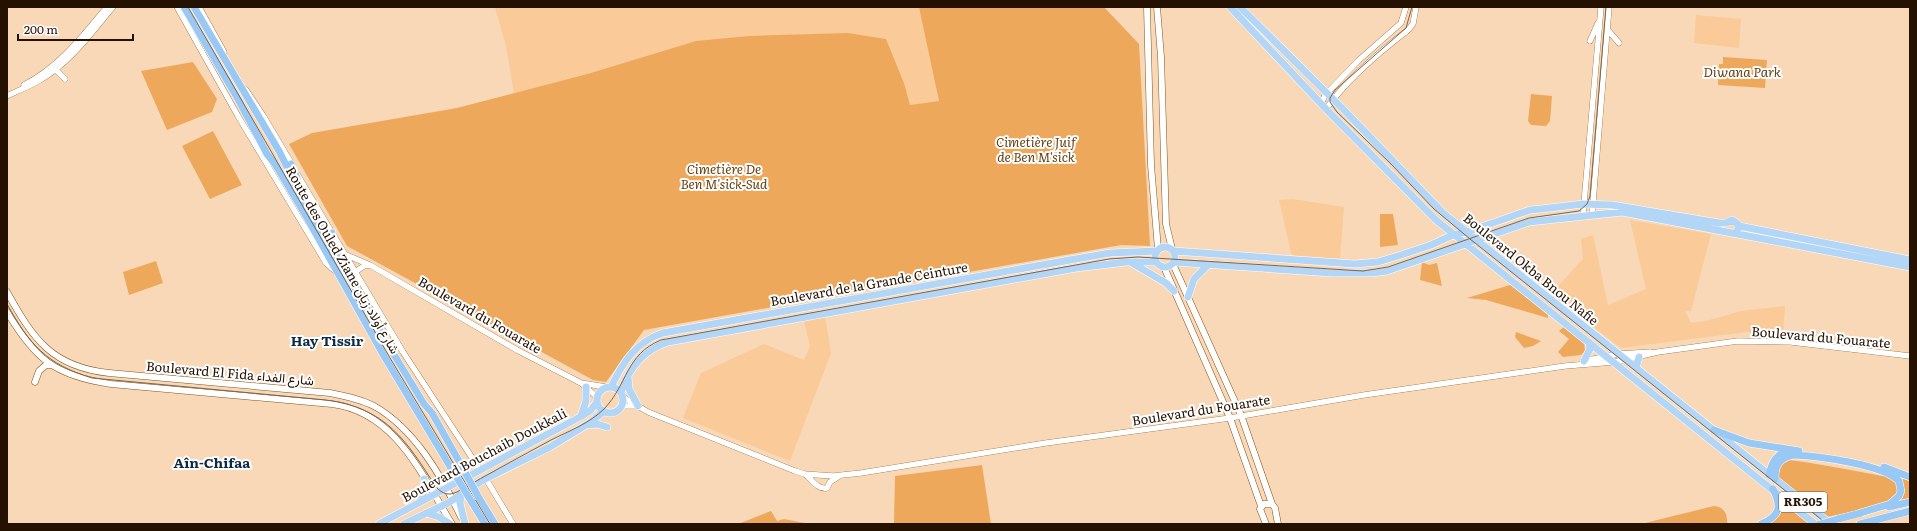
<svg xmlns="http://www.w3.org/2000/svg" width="1917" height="531" font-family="Literata,Vazirmatn,serif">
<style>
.built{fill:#faca99}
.green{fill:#eea85b}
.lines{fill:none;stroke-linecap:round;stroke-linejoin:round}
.tertiary-casing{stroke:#84551b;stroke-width:6}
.secondary-casing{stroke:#84551b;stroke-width:7}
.primary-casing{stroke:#fff;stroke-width:8}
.trunk-casing{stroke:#fff;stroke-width:8}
.tertiary{stroke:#fff;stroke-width:5.5}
.secondary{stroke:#fff;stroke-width:6}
.primary{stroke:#b3d6f7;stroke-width:7}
.trunk{stroke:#9ac8f4;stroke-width:7}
.tram{stroke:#7b634b;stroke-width:1}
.trunk-bridge-casing{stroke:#fff;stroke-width:8;stroke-linecap:butt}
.trunk-bridge{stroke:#9ac8f4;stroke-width:7}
.labels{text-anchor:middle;stroke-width:4;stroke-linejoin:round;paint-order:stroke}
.shield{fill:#fff;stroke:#66584c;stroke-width:1}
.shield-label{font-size:12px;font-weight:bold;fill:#241100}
.park-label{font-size:13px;font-style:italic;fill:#664114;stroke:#fff}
.street-label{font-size:13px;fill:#241100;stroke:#fff}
.neighbourhood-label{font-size:14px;font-weight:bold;fill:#0c2b45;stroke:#fff}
</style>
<rect width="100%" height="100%" fill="#f8d8b7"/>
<path class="built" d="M495,7h425l19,94 -29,4 -6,-22 -18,-44 -295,34 -77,20 -8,-47z
M1696,15l45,4 -2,29 -45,-5z
M1292,199l52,8 -4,51 -15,2 -31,-3 -3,-4 -12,-53z
M1630,220l81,14 -20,77h-6l6,12 15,-2 35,-10 44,-5 -2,29 -36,-3 -126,16 -70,-54 32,-35 -2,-20 12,-4 15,70 38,-16z
M825,316l6,37 -41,108 -107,-43 18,-45 63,-29 40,16 6,-14 -6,-25z"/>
<path class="green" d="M919,7h185l35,37 11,202 -29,-1 -477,85 -38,52 -13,-2 -246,-134 -58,-102 23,-11 145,-25 134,-35 105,-32 53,-5 99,-3 38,6 18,44 6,22 29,-4z
M1723,57l44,3 -2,28 -47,-3 1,-21h4z
M193,62l24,37 -5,13 -45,18 -26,-59z
M1531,94l21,2 -2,25 -4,5 -15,-1 -3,-4z
M213,131l29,54 -32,14 -28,-53z
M1380,214h13l5,31 -18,2z
M156,261l7,22 -34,12 -6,-23z
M1422,262l7,3 8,-2 5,23 -22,-6z
M1510,285l38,29v4l-62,-18 -19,-2z
M1565,326l19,15 1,10 -4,4 -18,2 -5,-5 11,-13 -10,-8z
M1516,332l25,9 -8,5 -9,2 -9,-11z
M1782,459c32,4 63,10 95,16 11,2 22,2 33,6v18l-83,18 -51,-40z
M982,465l9,59h-97l1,-48z
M1786,501l25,21 -6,2h-38c10,-4 15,-13 19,-23z
M1714,506c10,1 14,8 13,18h-86z
M771,511l6,10 7,-2 26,5h-72z"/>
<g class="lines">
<g class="tertiary-casing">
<path id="tertiary" d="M177,7l61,109 88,147 9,8
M199,7l25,45
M1607,29l12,14
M1590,41l8,-18
M56,70l9,9
M24,85c35,-18 58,-48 83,-78
M246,90l18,27 29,49
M7,96c17,-8 35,-15 49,-27 22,-17 39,-41 57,-62
M1321,104l4,-9 34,-35 42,-37 5,-16
M1326,109c21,-30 52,-56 82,-79l5,-6 3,-17
M297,174l106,178 77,118
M1592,214l17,-207
M1583,215l18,-208
M344,254l26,11 147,85 64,33 16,14
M355,272l9,-6 6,-1
M1583,361l36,-7 32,-2
M581,383l25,4
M623,397l25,15 147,59 10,3 28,2 28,-3 185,-30 184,-25 134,-23 201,-29 49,-4 44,-10 80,-11 53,1 119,14
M621,406h16
M805,474c7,6 13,16 22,14l3,-6 8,-5
M486,479l27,45"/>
</g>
<g class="secondary-casing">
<path id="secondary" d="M1147,7l4,158 7,84
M1157,7l4,50 5,167 6,25
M1173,264l68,151 31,89 3,4 3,16
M1164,267l66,151 31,88
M7,292c26,47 45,75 102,81l221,20c15,3 30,6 44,13 41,23 68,71 87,111
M7,312c28,47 48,64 104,72l221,20c64,8 90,72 120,120
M35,382l4,-11 7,-6h6
M1266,524l-6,-15 4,-5h8"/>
</g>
<g class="primary-casing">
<path id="primary" d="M1230,7l96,102 110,111 379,304
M1240,7l103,102 100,104 388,311
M1739,226l171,34
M1155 257a10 10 0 1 1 20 0a10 10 0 1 1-20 0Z
M1174,251l181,13 23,-2 20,-6 33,-11 22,-10 17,-4 60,-21 11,-1 42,-5 29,1 107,18h7l6,-3 6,4v5l-2,4
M1174,262l158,11h40l15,-2 142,-49 93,-10 288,55
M1132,263l34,20 8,8
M1188,297l6,-18 13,-13
M1584,361l6,-12 -1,-7
M1636,368l3,-11
M628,377l1,12 9,17
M611,387c12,-25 25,-45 52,-54l401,-72 46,-8 47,-2
M597 400a13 13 0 1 1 26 0a13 13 0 1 1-26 0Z
M621,392c8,-24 22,-42 47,-50l408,-74 50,-6h30
M581,416l5,-15v-14
M587,425l10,-1 10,3
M461,495l-1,8 5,21
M420,502l4,-10v-13
M426,513l13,4 11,7
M379,524l201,-107 11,-7 6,-8
M404,524l44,-21 35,-23 67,-33 41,-25 13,-11"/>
</g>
<g class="trunk-casing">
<path id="trunk" d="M184,7l54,92 29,55 8,10 31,52 78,140 67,112
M194,7l85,144 21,42 93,160 31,51 8,9 28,50
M291,164l6,14
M331,244l1,-11
M1714,430l35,13 50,8
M1884,467l26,10
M1769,475c3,-13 7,-21 20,-25
M1775,479c0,-14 4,-20 18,-24 24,1 89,9 106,26l2,10 -2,5 -9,8 -33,10
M479,498l16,26
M471,501l14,23
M1889,507l21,-5
M1838,519l23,-6
M1761,524c19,-8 21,-17 12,-35
M1860,524l50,-13"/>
</g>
<use href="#tertiary" class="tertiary"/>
<use href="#secondary" class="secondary"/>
<use href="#primary" class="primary"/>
<use href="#trunk" class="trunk"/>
<path class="tram" d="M188,7l202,351 100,166
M1412,7l-6,21 -71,62 -5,8v4l7,10 53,51 44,46 36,30 357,285
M7,304c23,41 39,60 85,74l234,22c60,8 80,40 110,87 7,7 12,9 21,5 31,-18 63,-35 94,-52 18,-9 39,-17 53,-31 24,-25 21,-54 57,-69l448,-81 29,-2 225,14 25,-4 141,-49 50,-7 8,-7 3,-8 16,-189"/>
<g class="trunk-bridge-casing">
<path id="trunk-bridge" d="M460,463l19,35
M451,468l20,33
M1820,524l18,-5"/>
</g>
<use href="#trunk-bridge" class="trunk-bridge"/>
</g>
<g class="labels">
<rect class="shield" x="1779" y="492" width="48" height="20" rx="3"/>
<g class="shield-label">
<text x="1803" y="506">RR305</text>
</g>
<g class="park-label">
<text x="1742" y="77">Diwana Park</text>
<text x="1036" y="147">Cimetière Juif<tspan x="1036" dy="15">de Ben M'sick</tspan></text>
<text x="724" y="174">Cimetière De<tspan x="724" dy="15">Ben M'sick-Sud</tspan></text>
</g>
<g class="street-label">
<text transform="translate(343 260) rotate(60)" y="5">Route des Ouled Ziane شارع أولاد زيان</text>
<text transform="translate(1531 269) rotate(39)" y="5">Boulevard Okba Bnou Nafie</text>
<text transform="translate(869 284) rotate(-10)" y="5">Boulevard de la Grande Ceinture</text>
<text transform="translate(480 315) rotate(30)" y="5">Boulevard du Fouarate</text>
<text transform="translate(1821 337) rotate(5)" y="5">Boulevard du Fouarate</text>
<text transform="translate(230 373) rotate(5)" y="5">Boulevard El Fida شارع الفداء</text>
<text transform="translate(1201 410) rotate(-9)" y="5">Boulevard du Fouarate</text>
<text transform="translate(484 455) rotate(-28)" y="5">Boulevard Bouchaib Doukkali</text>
</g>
<g class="neighbourhood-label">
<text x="327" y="346">Hay Tissir</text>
<text x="212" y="468">Aîn-Chifaa</text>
</g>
</g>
<rect width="1917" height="531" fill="none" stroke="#241100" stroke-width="16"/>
<path d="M18 34v6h115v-6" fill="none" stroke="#241100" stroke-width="2"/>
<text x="24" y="34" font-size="12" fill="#241100" stroke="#ffffff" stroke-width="3" paint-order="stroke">200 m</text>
</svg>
